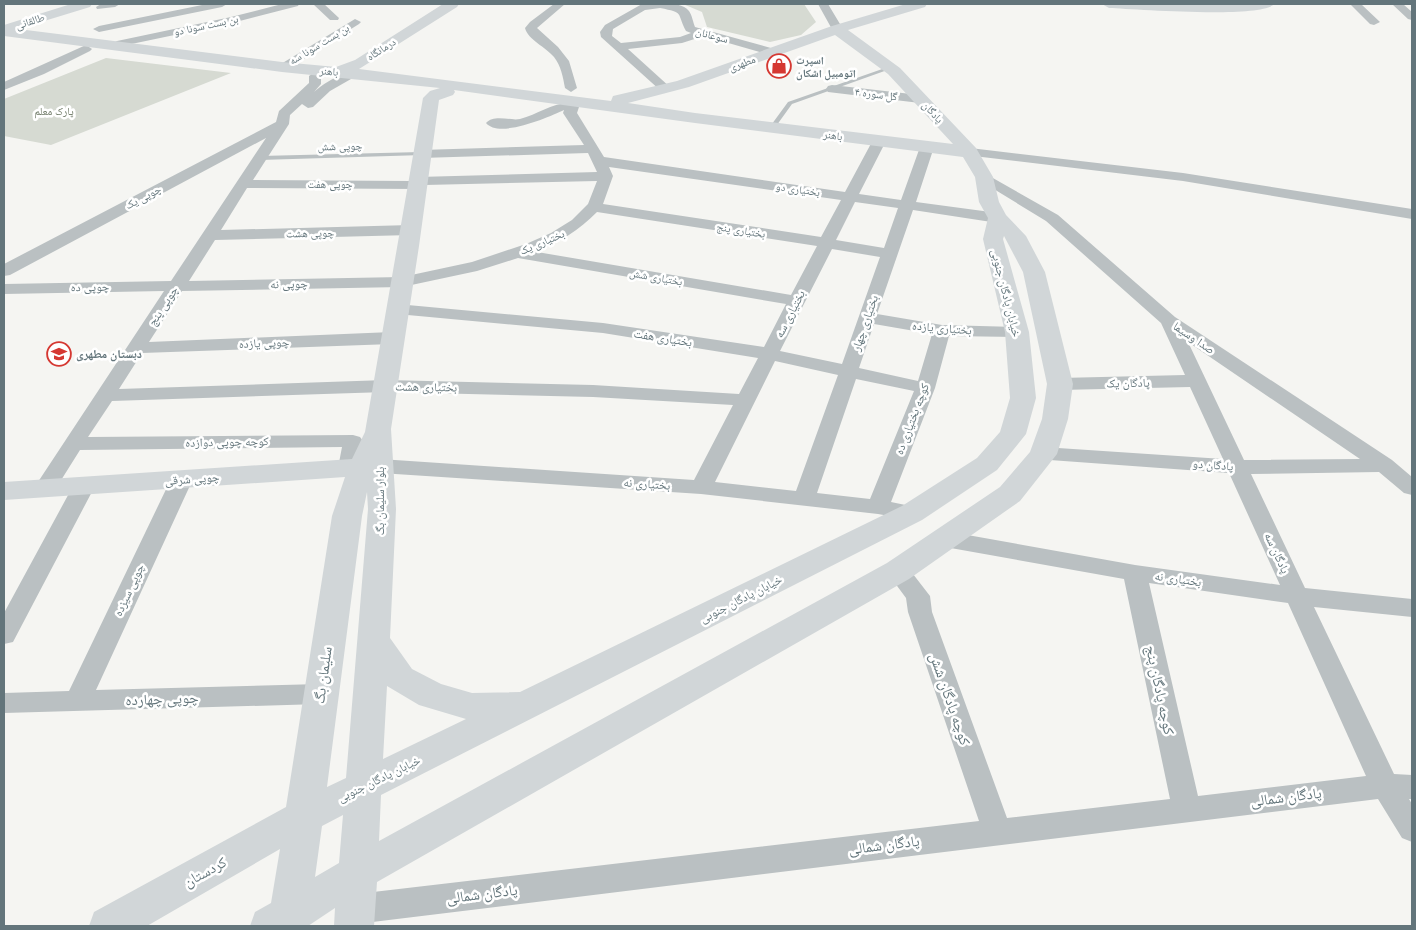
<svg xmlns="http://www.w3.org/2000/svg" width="1416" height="930" font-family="'DM Sans','Noto Naskh Arabic',sans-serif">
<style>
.green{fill:#d6dad2}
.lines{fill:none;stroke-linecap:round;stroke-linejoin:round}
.lane{fill:#bac0c2;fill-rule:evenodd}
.street{fill:#bac0c2;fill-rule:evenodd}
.secondary{fill:#d1d6d8;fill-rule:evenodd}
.labels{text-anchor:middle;stroke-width:5;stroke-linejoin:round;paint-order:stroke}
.far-street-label{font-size:11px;fill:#63757b;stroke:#fff}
.far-poi-label{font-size:11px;font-weight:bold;fill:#63757b;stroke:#fff;text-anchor:start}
.far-park-label{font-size:11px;fill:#6d7865;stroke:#fff}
.street-label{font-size:12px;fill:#63757b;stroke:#fff}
.poi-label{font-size:12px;font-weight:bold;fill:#63757b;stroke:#fff;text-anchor:start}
.near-street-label{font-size:15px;fill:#63757b;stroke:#fff}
</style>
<rect width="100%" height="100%" fill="#f5f5f2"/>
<path class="green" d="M683,4h121l12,18 -15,13 -31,7 -63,-15 -5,-15z
M106,58l125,15 -180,72 -47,-9v-37z"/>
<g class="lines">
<path class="lane" d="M888,67l5,1 -101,36 -18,25 -5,-1 19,-26z
M421,152l3,2 -1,1 -163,5 -3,-2 3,-2z"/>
<path class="street" d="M101,4h19l-5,3 -18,2 -1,-2z
M207,4h20l-5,3 -123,25 -6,-3 6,-3z
M282,4h17l-1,2 -66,17 -115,24 -6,-3 6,-3 114,-24z
M313,4h11l15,14 -1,2h-8z
M554,4h11l-28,24 21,19 11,14 8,27 -6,4 -6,-4c-2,-11 -4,-22 -11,-31 -8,-10 -26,-17 -29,-29l5,-6z
M642,4c13,0 38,-4 47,7 3,4 4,11 6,16l83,23 2,2 -6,4 -70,-20 -22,7 -54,6 43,39 -6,4 -4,-1 -60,-54 -1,-5 5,-7zM660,8c25,5 16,4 26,23l5,2 -11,4 -59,6 -9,-7 1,-7 32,-19z
M818,4h10l15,25 -2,2h-8z
M1350,4h11l19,18 -6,3 -4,-1z
M1392,4h11l9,8v8l-4,-1z
M355,19l6,3 -2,2 -73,46h-8l-2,-3z
M86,45l6,4 -2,2 -46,23 -40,16v-8z
M315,72l6,4v8l-7,8c8,-7 24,-19 35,-16l2,3 -21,12 -17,16 -5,1 -6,-4 -12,11 -1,9 -36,56 158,1 7,-4 179,-5 -9,-19 -167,5 -5,-1 -2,-3 2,-3 5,-1 163,-5 -21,-32 1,-3c-15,7 -65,29 -78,13 8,-9 24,-2 34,-4 20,-5 36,-20 57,-15l2,3 -2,6 27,44 241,35 29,-54h10l2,3 -27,53 42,6 19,-53 2,-3h10l2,3 -18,55 82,11 6,2 2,3 -2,3 -6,2 -85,-13 -36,104 65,11 75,2 6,1 3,4 -3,4 -6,1 -68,-1 -14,52 -44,114 29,6 3,5 -3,5 -8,2 -34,-6 -177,-20 -321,-21 -8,-2 -3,-5 3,-5 8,-2 314,21 39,-75 -140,-8 -207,-5 -274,9 -24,36 265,-2 7,2 3,4 -3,27 -3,5 -8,2 -8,-2 -3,-5 4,-21 -262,3 -27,43 -8,2 -8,-2 -3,-5 130,-197 -160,3v-10l167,-3 95,-143 -256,137 -6,1v-12l272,-142 3,-11 30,-28v-7zM609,167l232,33 -20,37 -218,-33 10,-28zM597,181l-9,23 -16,16 -21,13 -25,11 -54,18 -70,15 -213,4 26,-41 196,-5 6,-2 2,-3 -2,-3 -6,-2 -190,5 26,-42 171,1 5,-1 2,-3zM855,202l43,6 -14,40 -48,-8zM597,212l220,34 -26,49 -254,-43c23,-10 42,-22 60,-40zM832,249l48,8 -38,107 -62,-13zM518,258l268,46 -22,43 -161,-24 -206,-19 -6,1 -3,4 3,4 6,1 206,19 155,25 -19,36 -146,-9 -207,-5 -267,9 23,-36 250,-9 6,-2 3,-4 -3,-4 -6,-2 -243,10 33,-51 220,-4 75,-16zM874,324l58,10 -14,47 -59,-13zM775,361l63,14 -42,116 -81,-9zM856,379l58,12 -44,108 -53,-6z
M832,85l88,10 6,4 -6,4 -92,-11 -2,-3 2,-3z
M970,148l213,25 229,36v10l-229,-38 -218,-26 -2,-3z
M984,173l74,42 117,102 217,143 20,17v18l-8,-2 -25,-21 -128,2 54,114 107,11v18l-98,-10 80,167 18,1v24h-3l3,5v38l-10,-4 -24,-39 -1022,125 -11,-5 -5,-10 5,-10 11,-5 623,-73 -71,-209 -2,-14 -20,-27 4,-6 8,-2 8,2 24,31 2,16 75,206 163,-19 -46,-220 -179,-32 -8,-2 -3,-6 3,-6 8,-2 190,34 145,20 -51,-112 -193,-14 -3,-5 3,-5 7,-2 180,12 -33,-72 -130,3 -7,-2 -3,-4 3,-4 7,-2 125,-3 -24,-52 -115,-102 -67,-41 -2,-3 2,-3zM1188,342l172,117 -116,1zM1149,583l139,20 78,173 -168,20z
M182,472l8,2 3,5 -97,211 224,-6 9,3 4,7 -4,7 -9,3 -316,9v-20l65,-2 102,-212 3,-5z
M84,479l8,2 3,5 -82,156 -9,2v-31l69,-127 3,-5z"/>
<path class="secondary" d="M71,4h21l-2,3 -72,22 264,33 54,5 19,-7 88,-56h16l-2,3 -98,62 252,32 2,-5 64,-15 155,-55 74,-22h21l-2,3 -77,23 52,38 76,80 17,29 6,25 7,13 20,21 19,36 28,112 -5,35 -11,35 -37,47 -111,78 -532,303 -3,44h-40l1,-18 -27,18h-58l5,-14 16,-9 9,-54 -133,77h-58l5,-14 192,-105 46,-291 13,-39 -341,23v-18l348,-23 13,-27 58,-334 7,-7 10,-3 -158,-16 -278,-36v-11zM835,35l53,39 65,70 -258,-31 -67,-10 61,-16zM454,90l241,33 268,34 12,20 4,25 9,16 -5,21 22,93 5,66 -10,34 -23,26 -75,48 -382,186 -48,1 -31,-9 -29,-15 -22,-31 6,-129 -5,-80 28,-183 20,-146 14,-5 2,-3zM1004,236l19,36 24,112 -5,35 -12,33 -30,35 -113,76 -508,278 2,-46 541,-275 75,-50 29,-36 10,-36 -7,-66 -26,-93zM367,492l1,17 -22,269 -19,9 35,-271zM387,686l32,19 47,14 -83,40zM343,815l-4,48 -24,14 7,-51z
M1102,4h172c-12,15 -141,5 -165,4z"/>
</g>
<defs>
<g id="shop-ring" transform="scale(1.25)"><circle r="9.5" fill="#fff" stroke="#d53832" stroke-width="1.5"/><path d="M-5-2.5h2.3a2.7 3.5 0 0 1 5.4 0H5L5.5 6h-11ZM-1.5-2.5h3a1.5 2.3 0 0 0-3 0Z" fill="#d53832"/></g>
<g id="school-ring" transform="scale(1.25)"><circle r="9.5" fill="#fff" stroke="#d53832" stroke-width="1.5"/><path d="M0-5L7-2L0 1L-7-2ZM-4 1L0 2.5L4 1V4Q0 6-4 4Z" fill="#d53832"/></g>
</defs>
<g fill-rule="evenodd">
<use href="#shop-ring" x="779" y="66"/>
<use href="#school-ring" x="59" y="354"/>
</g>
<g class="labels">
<g class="far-street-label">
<text transform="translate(30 21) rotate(-18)" y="4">طالقانی</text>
<text transform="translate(206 25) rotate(-12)" y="4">بن بست سونا دو</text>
<text transform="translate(712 35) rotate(15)" y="4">سوعانان</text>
<text transform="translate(319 44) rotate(-31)" y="4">بن بست سونا سه</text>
<text transform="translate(381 49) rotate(-33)" y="4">درمانگاه</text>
<text transform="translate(742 63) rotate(-20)" y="4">مطهری</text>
<text transform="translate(329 71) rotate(5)" y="4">باهنر</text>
<text transform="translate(876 94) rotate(7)" y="4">گل سوره ۴</text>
<text transform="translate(933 112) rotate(47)" y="4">پادگان</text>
<text transform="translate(833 135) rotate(7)" y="4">باهنر</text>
<text transform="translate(340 146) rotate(-1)" y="4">چوپی شش</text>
<text x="330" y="188">چوپی هفت</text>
<text transform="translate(798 189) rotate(8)" y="4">بختیاری دو</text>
<text transform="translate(143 197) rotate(-28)" y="4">چوپی یک</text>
<text transform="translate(741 230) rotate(9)" y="4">بختیاری پنج</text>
<text transform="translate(310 233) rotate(-1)" y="4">چوپی هشت</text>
<text transform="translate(542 242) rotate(-23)" y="4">بختیاری یک</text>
<text transform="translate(656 277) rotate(10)" y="4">بختیاری شش</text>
</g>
<g class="far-poi-label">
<text x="796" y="64">اسپرت<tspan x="796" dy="13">اتومبیل اشکان</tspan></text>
</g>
<g class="far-park-label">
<text x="54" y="115">پارک معلم</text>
</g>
<g class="street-label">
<text transform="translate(289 284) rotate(-1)" y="4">چوپی نه</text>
<text transform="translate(90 287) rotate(-1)" y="4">چوپی ده</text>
<text transform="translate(1006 293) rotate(76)" y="4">خیابان پادگان جنوبی</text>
<text transform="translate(163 306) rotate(-57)" y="4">چوپی پنج</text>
<text transform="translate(790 314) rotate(-63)" y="4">بختیاری سه</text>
<text transform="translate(865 323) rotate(-71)" y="4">بختیاری چهار</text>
<text transform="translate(942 328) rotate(5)" y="4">بختیاری یازده</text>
<text transform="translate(663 338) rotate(9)" y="4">بختیاری هفت</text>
<text transform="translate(1194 338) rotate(34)" y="4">صدا وسیما</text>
<text transform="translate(264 343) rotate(-2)" y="4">چوپی یازده</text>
<text transform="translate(1128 383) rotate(-1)" y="4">پادگان یک</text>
<text transform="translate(426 387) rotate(1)" y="4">بختیاری هشت</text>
<text transform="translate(912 419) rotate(-69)" y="4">کوچه بختیاری ده</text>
<text transform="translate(227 442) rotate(-1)" y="4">کوچه چوپی دوازده</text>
<text transform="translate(1213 465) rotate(4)" y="4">پادگان دو</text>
<text transform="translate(192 479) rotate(-4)" y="4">چوپی شرقی</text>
<text transform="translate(647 484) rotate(4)" y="4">بختیاری نه</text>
<text transform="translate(380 501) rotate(-90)" y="4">بلوار سلیمان بگ</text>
<text transform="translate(1277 553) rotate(65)" y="4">پادگان سه</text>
<text transform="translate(1178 579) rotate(8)" y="4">بختیاری نه</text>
<text transform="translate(129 590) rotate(-65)" y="4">چوپی سیزده</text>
<text transform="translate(741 599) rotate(-27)" y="4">خیابان پادگان جنوبی</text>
<text transform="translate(379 779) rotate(-26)" y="4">خیابان پادگان جنوبی</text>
</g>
<g class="poi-label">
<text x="76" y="358">دبستان مطهری</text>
</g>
<g class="near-street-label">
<text transform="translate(323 675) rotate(-82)" y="5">سلیمان بگ</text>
<text transform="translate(1160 690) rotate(78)" y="5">کوچه پادگان پنج</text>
<text transform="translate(162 699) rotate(-2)" y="5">چوپی چهارده</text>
<text transform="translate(950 699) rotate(71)" y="5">کوچه پادگان شش</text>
<text transform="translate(1286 797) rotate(-7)" y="5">پادگان شمالی</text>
<text transform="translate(884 845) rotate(-7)" y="5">پادگان شمالی</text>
<text transform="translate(205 872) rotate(-29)" y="5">کردستان</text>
<text transform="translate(482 894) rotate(-7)" y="5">پادگان شمالی</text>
</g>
</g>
<rect width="1416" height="930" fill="none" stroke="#63757b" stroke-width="10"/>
</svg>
